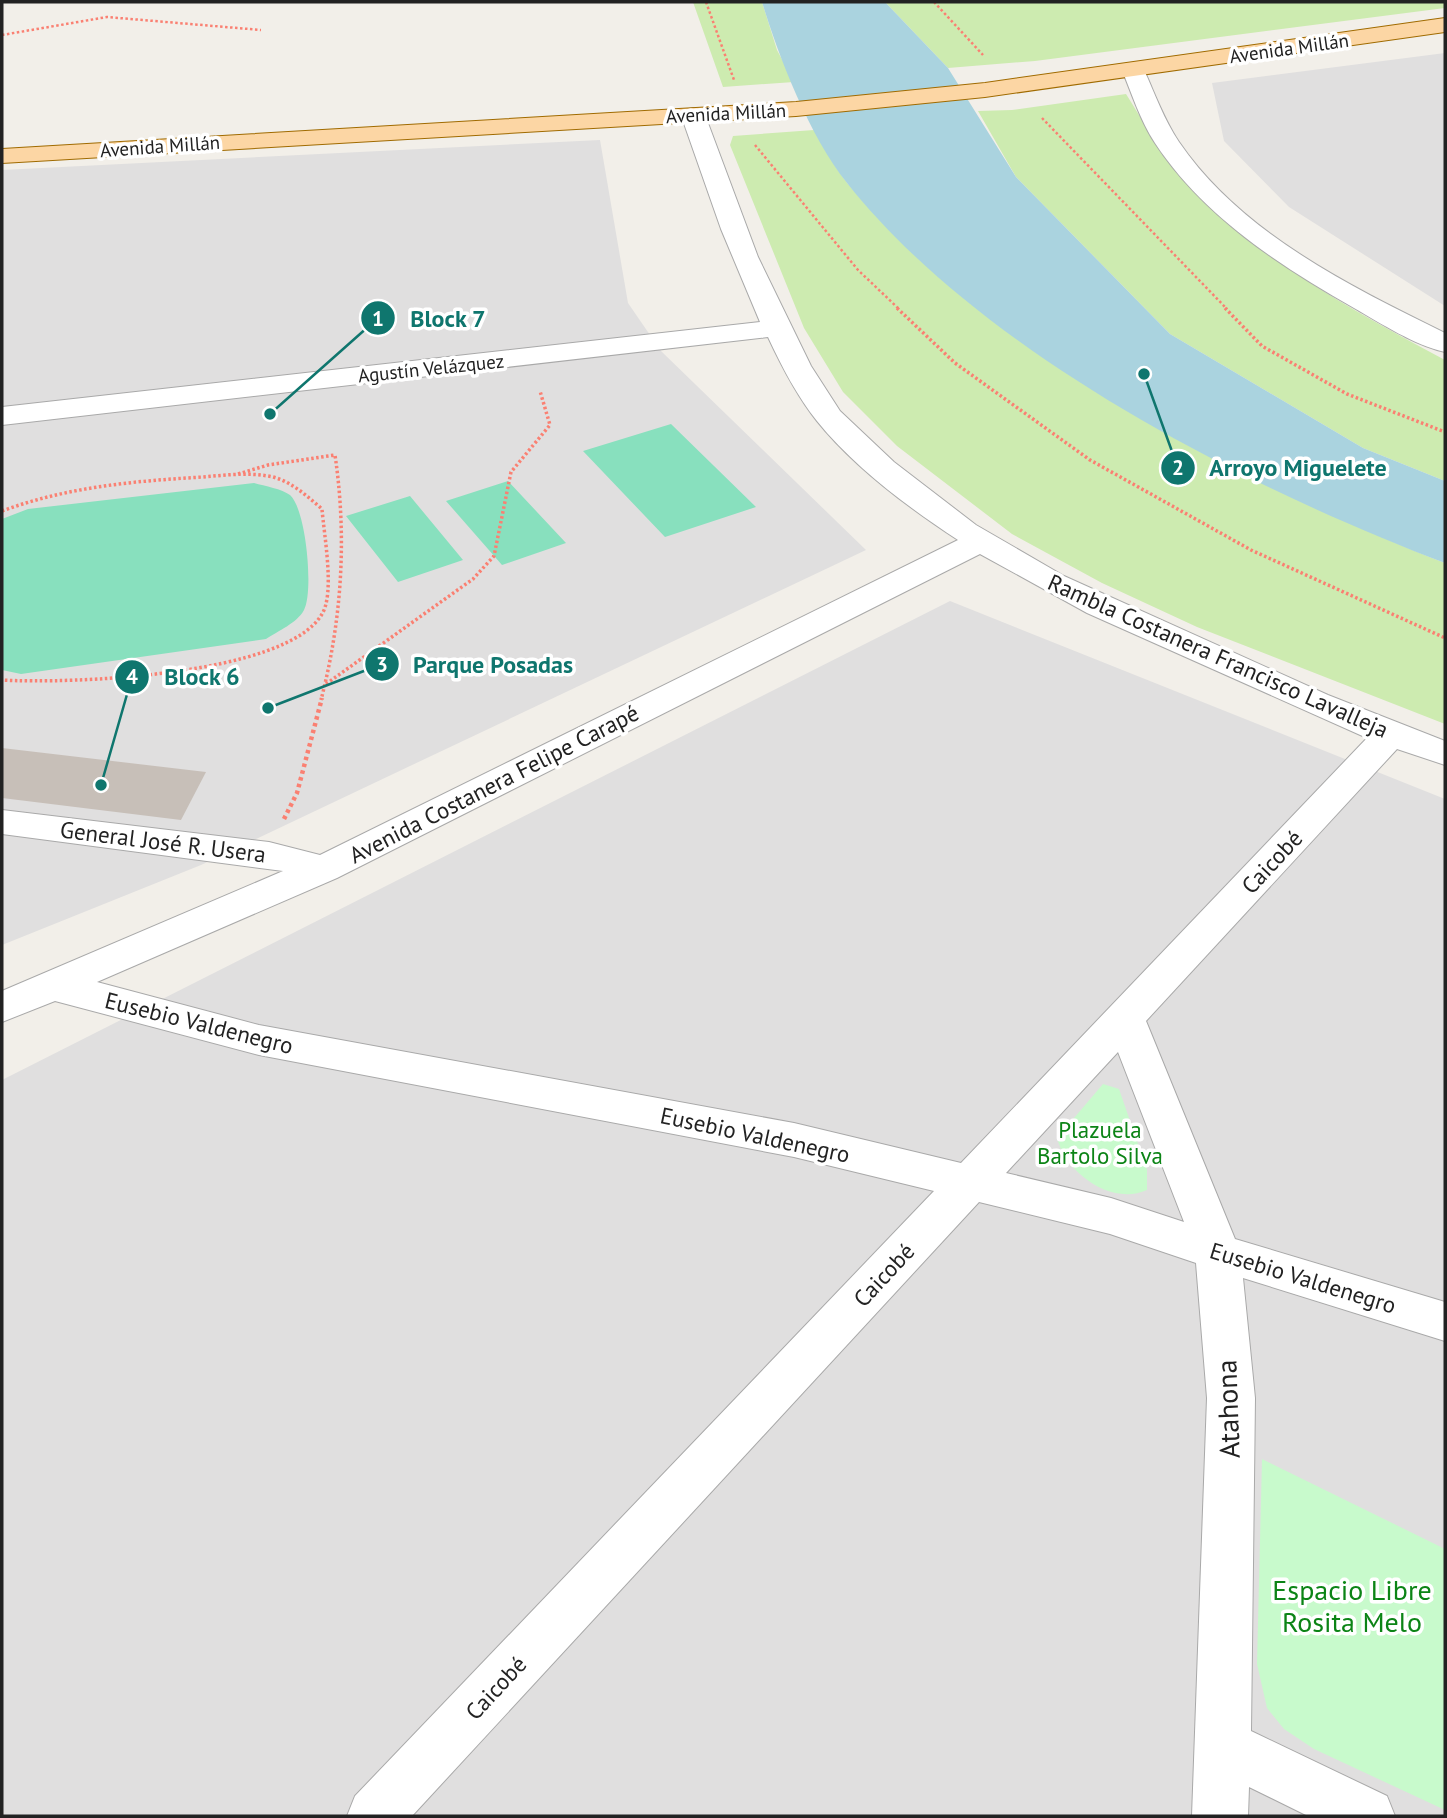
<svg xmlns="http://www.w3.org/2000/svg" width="1447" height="1818" font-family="'PT Sans',sans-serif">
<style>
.residential{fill:#e0dfdf}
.grass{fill:#cdebb0}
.park{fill:#c8facc}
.pitch{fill:#88e0be}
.water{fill:#aad3df}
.building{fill:#c7bfb8}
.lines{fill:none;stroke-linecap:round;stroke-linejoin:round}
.minor-casing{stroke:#a9a9a9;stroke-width:2}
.major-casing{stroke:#a06b00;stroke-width:2}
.path-far2{stroke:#fa8072;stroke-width:2.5;stroke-dasharray:2.5 2.5;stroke-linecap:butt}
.path-far1{stroke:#fa8072;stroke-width:3.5;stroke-dasharray:2.5 2.5;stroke-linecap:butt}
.path{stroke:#fa8072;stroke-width:4.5;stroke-dasharray:3.5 3.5;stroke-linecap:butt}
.minor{fill:#fff;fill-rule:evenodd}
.major{fill:#fcd6a4;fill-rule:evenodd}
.labels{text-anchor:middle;stroke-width:7;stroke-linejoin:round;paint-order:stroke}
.far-street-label{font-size:19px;fill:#222;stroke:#fff}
.street-label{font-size:23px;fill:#222;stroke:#fff}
.park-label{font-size:23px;fill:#0c8416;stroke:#fff}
.near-street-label{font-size:28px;fill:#222;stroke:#fff}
.near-park-label{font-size:28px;fill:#0c8416;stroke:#fff}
.leader{fill:none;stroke:#0f766e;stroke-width:2.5}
.callout-dot{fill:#0f766e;stroke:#fff;stroke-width:2.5}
.mark-label{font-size:21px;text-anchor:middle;font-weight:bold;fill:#fff}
.callout-label{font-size:24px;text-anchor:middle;font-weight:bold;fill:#0f766e;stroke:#fff;stroke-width:7;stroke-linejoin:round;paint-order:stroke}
</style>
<rect width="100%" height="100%" fill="#f2efe9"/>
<path class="residential" d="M1445,53v253l-156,-99 -65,-66 -12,-58z
M600,140l28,163 33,48 205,199 -665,315 -199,80v-775z
M950,601l495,198v1017h-1443v-736z"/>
<path class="grass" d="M693,2h69l15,48 17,32 -71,5z
M885,2h560v6l-410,53 -87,7z
M1126,94c16,25 31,53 50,76 65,80 179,142 269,190v121l-82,-33 -193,-114 -154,-157 -38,-66 34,-1z
M814,130c11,18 21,38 34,54 108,129 252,214 400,289 65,32 129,64 197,90v161l-248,-97 -95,-44 -90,-49 -115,-88 -54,-54 -39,-64 -74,-183 3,-9z"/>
<path class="park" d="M1103,1084l16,5 28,81v20c-36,16 -81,-17 -90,-52z
M1262,1459l183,90v261l-131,-61 -30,-20 -17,-21 -10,-44z"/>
<path class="pitch" d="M671,424l85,83 -91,30 -82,-86z
M508,481l58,62 -64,22 -56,-64z
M254,483c11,3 28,6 36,12 16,14 24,96 14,115 -7,13 -26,21 -38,29l-245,35 -19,-4v-151l26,-10z
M410,496l53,64 -65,22 -52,-66z"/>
<path class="water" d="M762,2h123l63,66 68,109 154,157 193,114 82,33v82c-200,-76 -463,-210 -598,-380 -37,-46 -68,-125 -85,-181z"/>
<path class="building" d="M2,748l204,24 -25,48 -179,-22z"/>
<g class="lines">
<g class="minor-casing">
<path id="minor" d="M1133,63l11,7c11,24 20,50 35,72 62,91 171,144 266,191v19c-31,-7 -63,-28 -91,-44 -74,-42 -151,-92 -199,-165 -15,-23 -23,-49 -33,-73z
M693,108l8,2 4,5 53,142 53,109 29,45 54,51 82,63 88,51 264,119 117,46v24l-48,-16 -251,272 89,218 210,63v39l-202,-63 12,120 -4,333 136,65 8,20h-87l-59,-29 -1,29h-56l15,-418 -11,-135 -86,-29 -131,-32 -567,614h-65l8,-20 579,-605 -140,-34 -535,-102 -204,-54 -53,21v-31l281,-120 -281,-37v-24l267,32 51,13 638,-315c-49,-32 -104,-73 -141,-119 -20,-25 -35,-54 -49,-84l-766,88v-18l758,-85 -39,-93 -40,-114 4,-5zM980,554l107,59 280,125 -406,425 -167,-40 -535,-98 -162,-43 240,-104zM1118,1052l66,170 -73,-24 -105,-25z"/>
</g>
<g class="major-casing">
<path id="major" d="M1445,18v14l-460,65 -189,19 -794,47v-14l794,-47 189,-19z"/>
</g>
<path class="path-far2" d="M706,2l28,78
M934,2l49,53
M2,35l105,-18 154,13
M1042,118l185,191
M755,145l103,125 41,39"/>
<path class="path-far1" d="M897,308l58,55 135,97 161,90 194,88
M1225,308l37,38 85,48 98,38
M238,474l30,-9 67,-10c12,82 7,164 -14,245
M2,511c65,-24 132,-30 201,-34 23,-2 47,-5 70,0 19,5 34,19 49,32 2,26 13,84 0,105 -36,62 -253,70 -320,66
M326,684l147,-105 21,-23 17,-84 39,-47 -10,-34"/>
<path class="path" d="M284,819l13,-26 25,-95"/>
<use href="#minor" class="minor"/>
<use href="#major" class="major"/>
</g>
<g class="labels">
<g class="far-street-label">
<text transform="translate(1289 48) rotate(-8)" y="7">Avenida Millán</text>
<text transform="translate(726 113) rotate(-3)" y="7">Avenida Millán</text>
<text transform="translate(160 146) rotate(-4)" y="7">Avenida Millán</text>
<text transform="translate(431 368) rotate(-6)" y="7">Agustín Velázquez</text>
</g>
<g class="street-label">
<text transform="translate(1218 656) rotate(24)" y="8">Rambla Costanera Francisco Lavalleja</text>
<text transform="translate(494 784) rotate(-27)" y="8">Avenida Costanera Felipe Carapé</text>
<text transform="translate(163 842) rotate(7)" y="8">General José R. Usera</text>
<text transform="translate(1272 862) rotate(-47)" y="8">Caicobé</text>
<text transform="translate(199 1023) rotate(14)" y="8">Eusebio Valdenegro</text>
<text transform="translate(755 1135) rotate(12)" y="8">Eusebio Valdenegro</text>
<text transform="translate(884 1275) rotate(-47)" y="8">Caicobé</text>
<text transform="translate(1303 1278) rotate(17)" y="8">Eusebio Valdenegro</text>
<text transform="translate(496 1688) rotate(-47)" y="8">Caicobé</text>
</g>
<g class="park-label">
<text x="1100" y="1138">Plazuela<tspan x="1100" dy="26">Bartolo Silva</tspan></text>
</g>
<g class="near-street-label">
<text transform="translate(1228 1409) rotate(-92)" y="10">Atahona</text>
</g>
<g class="near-park-label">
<text x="1352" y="1600">Espacio Libre<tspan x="1352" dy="32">Rosita Melo</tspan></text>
</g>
</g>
<path class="leader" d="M270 414L378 318M1144 374L1178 468M268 708L382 664M101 785L132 677"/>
<g class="callout-dot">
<circle cx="270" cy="414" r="7"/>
<circle cx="1144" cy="374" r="7"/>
<circle cx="268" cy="708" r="7"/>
<circle cx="101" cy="785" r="7"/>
<circle cx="378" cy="318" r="18"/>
<circle cx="1178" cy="468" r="18"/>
<circle cx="382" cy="664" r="18"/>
<circle cx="132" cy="677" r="18"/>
</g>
<g class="mark-label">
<text x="378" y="326">1</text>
<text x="1178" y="475">2</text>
<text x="382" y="672">3</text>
<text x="132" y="684">4</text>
</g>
<g class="callout-label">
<text x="448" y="327">Block 7</text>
<text x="1298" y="476">Arroyo Miguelete</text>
<text x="493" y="673">Parque Posadas</text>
<text x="202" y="685">Block 6</text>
</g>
<rect width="1447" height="1818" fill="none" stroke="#222222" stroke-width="7"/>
</svg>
